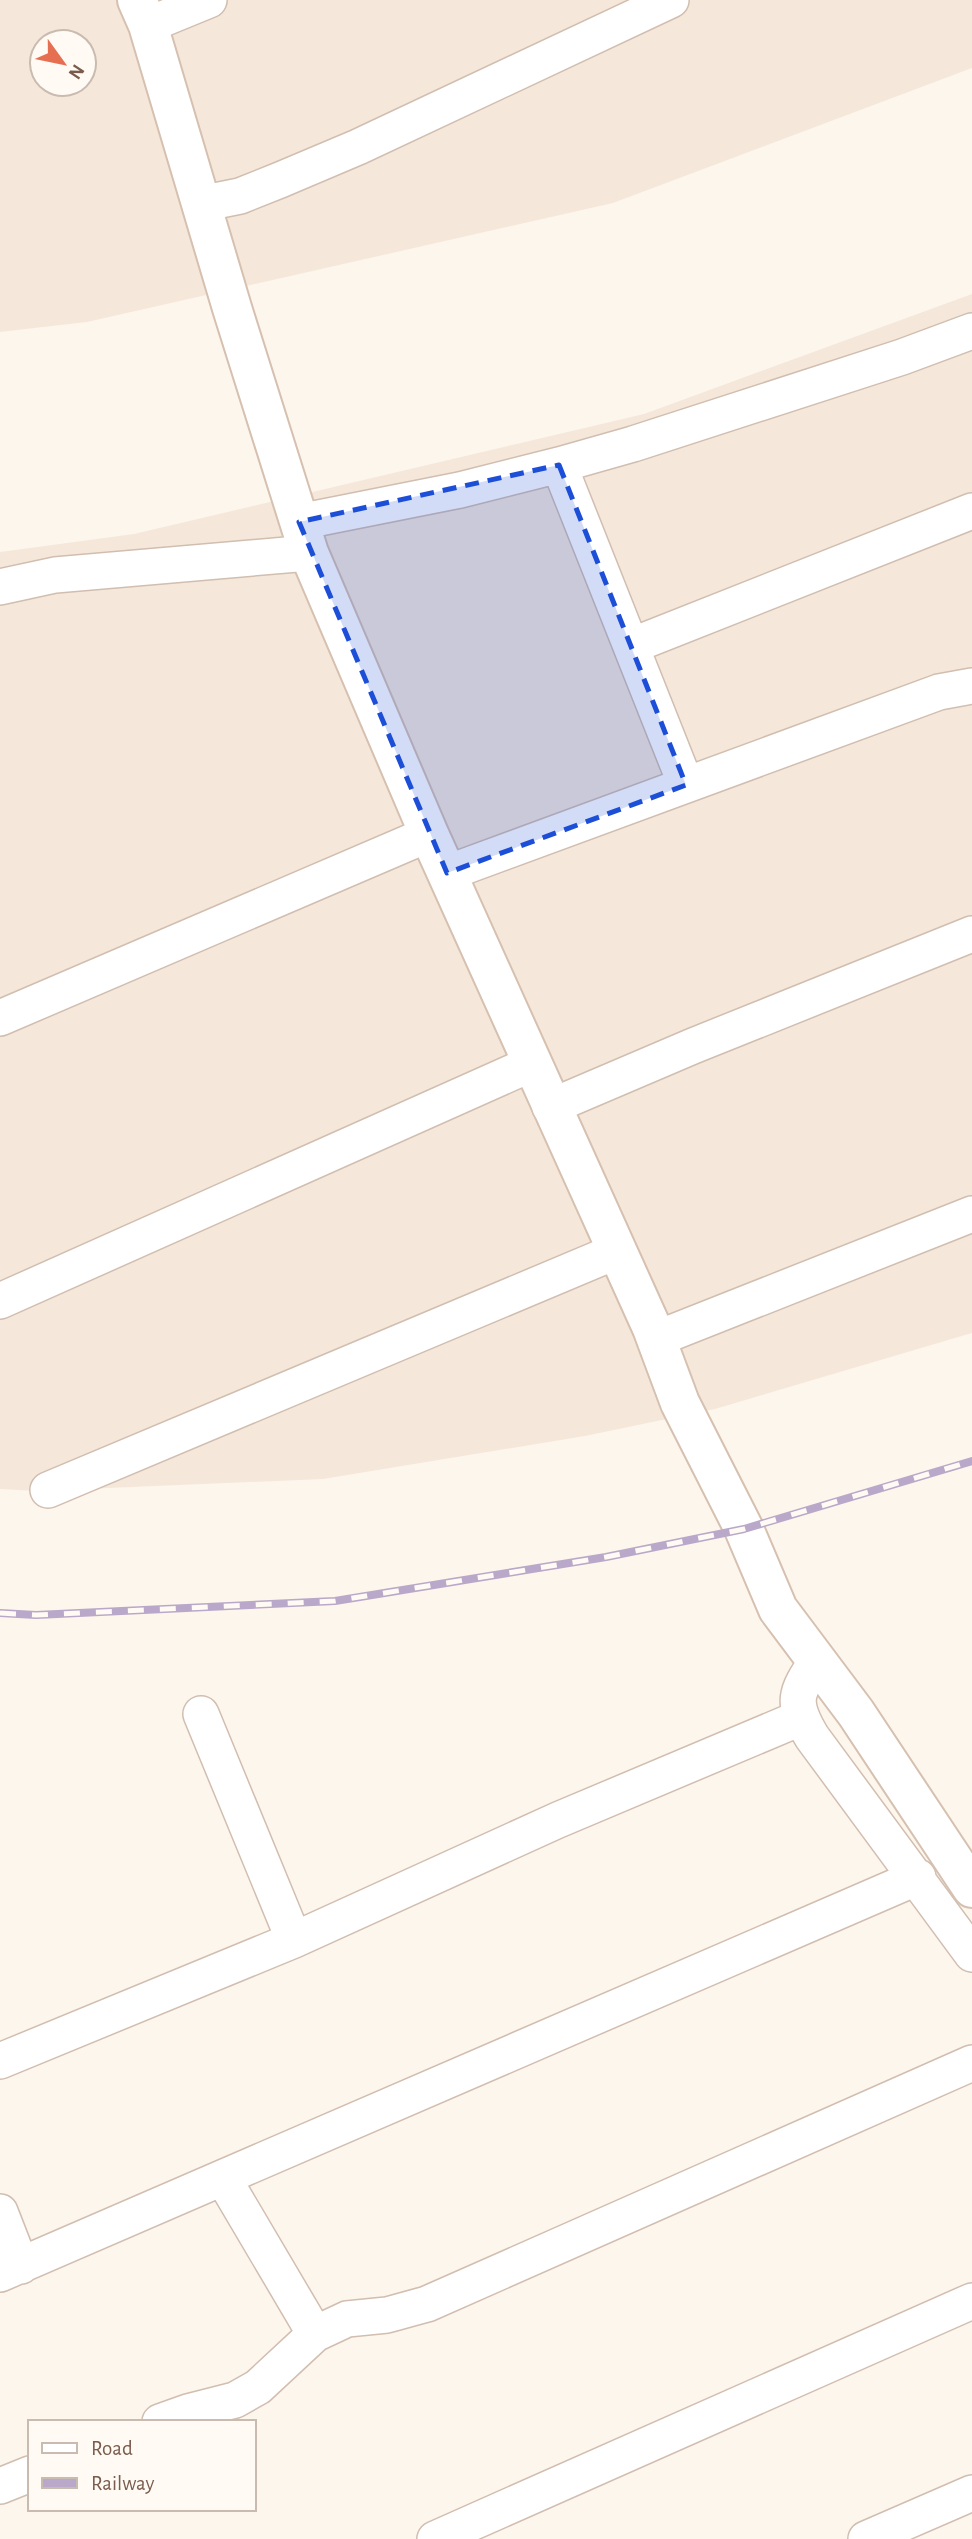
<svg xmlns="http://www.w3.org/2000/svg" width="972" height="2539" font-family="'Alegreya Sans',sans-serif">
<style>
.residential{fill:#f5e8da;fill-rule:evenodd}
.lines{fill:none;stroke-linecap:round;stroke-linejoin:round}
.street-casing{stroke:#d1beb0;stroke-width:38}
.secondary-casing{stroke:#d6c0b0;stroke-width:42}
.street{stroke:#fff;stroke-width:35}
.secondary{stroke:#fff;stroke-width:38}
.rail-casing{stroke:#b9a8c9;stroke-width:8}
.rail{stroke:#fffaf3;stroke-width:5;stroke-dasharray:16;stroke-linecap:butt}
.marked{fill:#1d4ed8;fill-opacity:0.2;stroke:#1d4ed8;stroke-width:5;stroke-dasharray:14 9;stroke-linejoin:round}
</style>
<rect width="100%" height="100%" fill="#fdf6ec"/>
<path class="residential" d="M0,0h972v68l-359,135 -526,119 -87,10zM42,42h42v42h-42z
M972,294v1039l-257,76 -130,27 -262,43 -286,12 -37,-2v-937l134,-18 510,-120z"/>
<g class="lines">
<g class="street-casing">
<path id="street" d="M148,25l61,-25
M200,204l40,-8 40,-16 78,-33 313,-147
M559,465l127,320
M299,522l161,-32 99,-25 74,-21 269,-87 70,-26
M0,587l55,-12 254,-22
M631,646l341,-135
M447,873l492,-181 33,-6
M0,1018l429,-184
M550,1107l143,-61 279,-112
M0,1301l531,-237
M656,1339l316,-125
M48,1490l569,-239
M817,1661c-22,32 -26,41 -5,76l160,217
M201,1714l93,226
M0,2061l294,-121 264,-120 242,-102
M223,2178l92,156
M0,2212l21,54
M0,2274l918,-397
M160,2422l28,-10 47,-12 23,-13 57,-53 32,-15 40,-4 40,-11 545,-241
M0,2486l30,-12
M435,2539l537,-238
M866,2539l106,-46"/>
</g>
<g class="secondary-casing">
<path id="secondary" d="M137,0l11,25 84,283 77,245 120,281 223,494 28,75 64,126 34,80 78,104 116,175"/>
</g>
<use href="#street" class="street"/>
<use href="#secondary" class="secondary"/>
<g class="rail-casing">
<path id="rail" d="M0,1613l36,2 299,-14 271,-44 138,-28 228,-68"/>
</g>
<use href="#rail" class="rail"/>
</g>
<path class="marked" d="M559,465l127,320 -239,88 -148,-351z"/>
<rect x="28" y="2420" width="228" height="91" fill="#fffaf3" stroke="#cabbb1" stroke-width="2"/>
<rect x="42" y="2443" width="35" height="10" fill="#ffffff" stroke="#cabbb1" stroke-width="2"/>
<text x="91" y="2455" font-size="21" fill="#7a5c4d">Road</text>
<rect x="42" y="2478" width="35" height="10" fill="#b9a8c9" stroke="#cabbb1" stroke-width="2"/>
<text x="91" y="2490" font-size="21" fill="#7a5c4d">Railway</text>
<g transform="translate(63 63) rotate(123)"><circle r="33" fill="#fffaf3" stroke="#cabbb1" stroke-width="2"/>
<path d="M0-5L12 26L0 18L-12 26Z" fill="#e76f51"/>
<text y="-10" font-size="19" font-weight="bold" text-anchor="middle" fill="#7a5c4d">N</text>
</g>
</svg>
